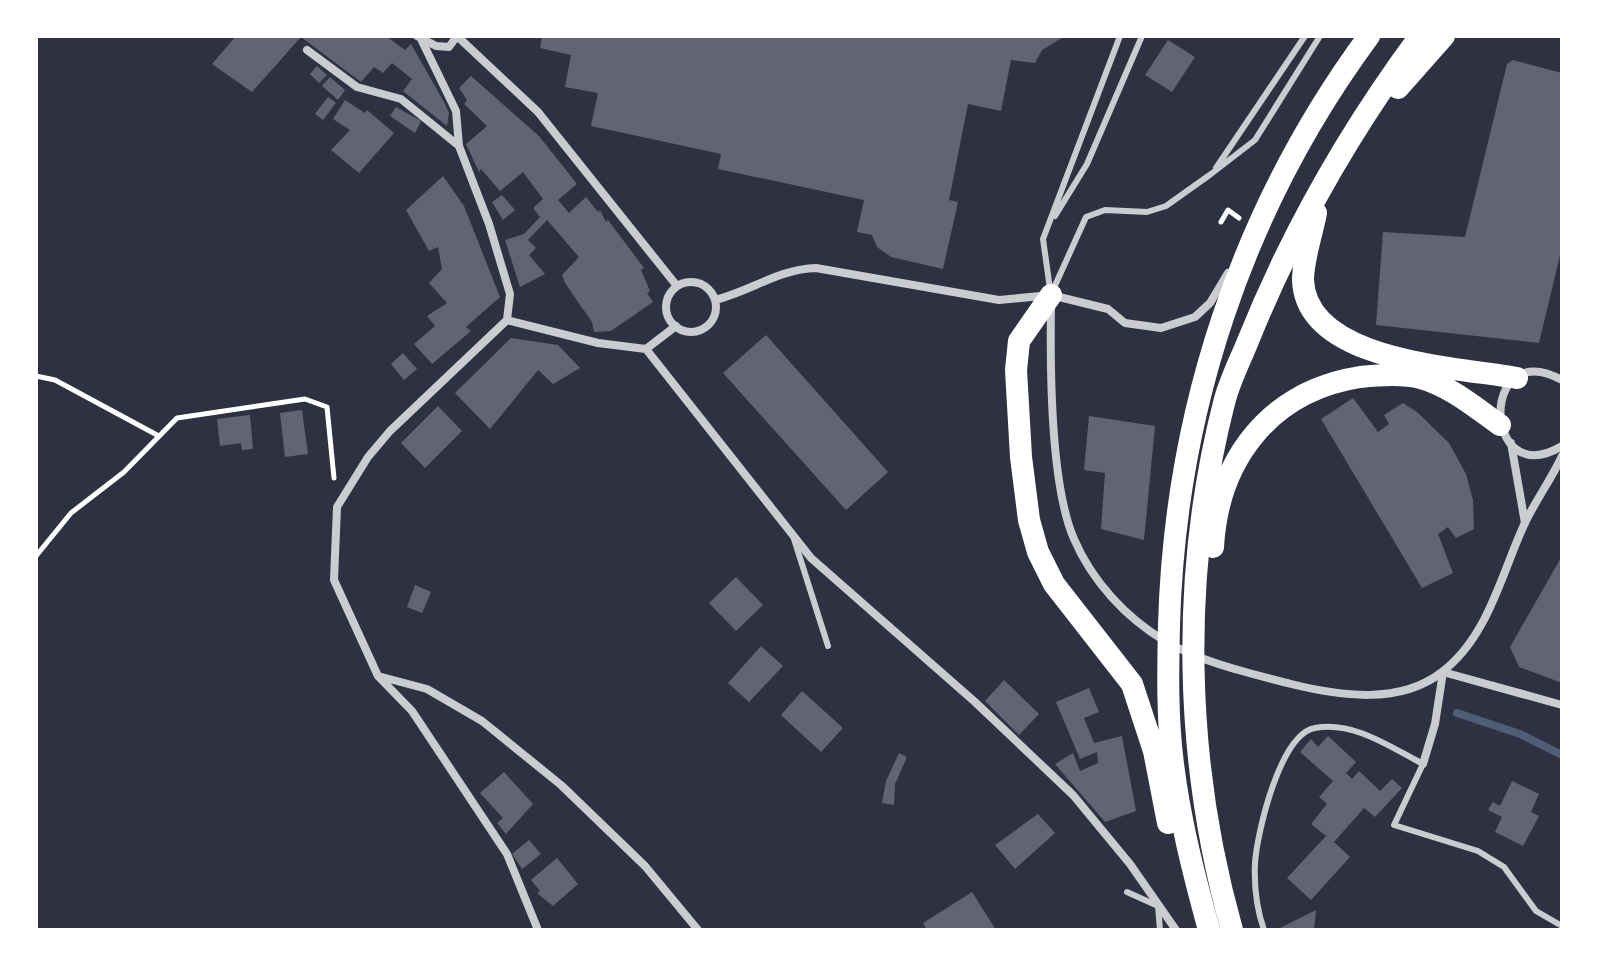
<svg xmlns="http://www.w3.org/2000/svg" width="1598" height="966" font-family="'Fira Sans Condensed',sans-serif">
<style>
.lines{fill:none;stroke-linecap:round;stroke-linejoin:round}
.stream{stroke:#4f5d75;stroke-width:8}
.building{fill:#626471}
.path{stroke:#fff;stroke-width:5}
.service{stroke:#caccd0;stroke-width:6}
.minor{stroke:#caccd0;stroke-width:8}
.trunk{stroke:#fff;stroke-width:22}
</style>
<rect width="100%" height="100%" fill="#2d3142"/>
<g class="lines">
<path class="stream" d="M1457,713l63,21 42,21"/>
</g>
<path class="building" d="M236,36h150l19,14 6,-6 33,58 5,11 -2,13 -44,-35 9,-12 -20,-16 -9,10 -9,-6 -13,15 -60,-45 -49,55 -40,-28z
M542,36h523l-23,14 -7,13 -24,-3 -10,51 -33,-7 -19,96 9,2 -15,67 -52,-12 -14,-10 -5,-12 -15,-3 7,-32 -146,-31 3,-15 -130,-28 7,-33 -33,-6 6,-32 -31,-7z
M1168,40l27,17 -23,35 -27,-17z
M1513,60l49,13v174l-23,96 -163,-18 7,-93 82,5 42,-173z
M317,66l10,9 -8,8 -9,-9z
M471,76l68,60 38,48 -19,16 11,13 17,-16 12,15 2,-2 6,12 2,-2 36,48 -3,2 9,21 -3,2 6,9 -42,29 -17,1 -2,-10 -27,-39 -3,-8 17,-18 -32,-37 -19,20 8,8 -7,7 16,19 -25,13 -15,-47 19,-6 16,-17 -7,-9 10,-9 -20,-27 -23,19 -19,-22 -2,3 -13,-28 21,-18 -23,-22 3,-4 -8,-12z
M330,77l15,13 -7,10 -16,-14z
M328,97l8,6 -13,17 -8,-6z
M345,100l20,13 2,-3 27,23 -35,40 -28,-23 19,-20 -17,-11z
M396,107l25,14 -6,12 -25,-17z
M443,176l21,30 36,91 -34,30 5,4 -39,33 -18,-20 21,-18 -8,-10 20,-13 -18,-20 13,-14 -4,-22 -9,4 -23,-41z
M502,195l13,15 -12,10 -11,-18z
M766,335l122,137 -42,38 -123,-137z
M511,338l47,7 22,23 -27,16 -15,-14 -48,59 -35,-36z
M403,353l14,16 -13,11 -13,-16z
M1353,398l25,34 11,-8 -5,-9 19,-12 14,9 32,31 17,31 7,26 1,29 -18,9 -8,-11 -10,7 15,39 -31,15 -101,-169z
M438,406l24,25 -37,37 -24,-25z
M302,410l6,44 -23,3 -5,-44z
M250,415l3,34 -11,1 -1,-7 -21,3 -3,-27z
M1089,416l66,10 -11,114 -43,-11 4,-56 -21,-3z
M1562,556v127l-43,-16 -9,-20z
M736,577l27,28 -27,26 -27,-28z
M415,585l16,7 -9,21 -15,-6z
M761,646l22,20 -34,36 -21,-19z
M1004,680l35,34 -20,21 -34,-34z
M1089,688l10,24 -15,6 10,25 28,-7 14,75 -31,11 -50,-58 18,-11 7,18 18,-8 -1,-11 -17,7 -24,-57z
M802,691l41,37 -22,24 -40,-37z
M1328,736l28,26 -10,11 6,6 7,-8 21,20 12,-12 10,9 -27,29 -11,-9 -30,34 16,15 -39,43 -24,-22 39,-42 -15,-12 16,-20 -8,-7 14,-16 -33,-29 11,-13 7,8z
M899,753l8,4 -12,27 -1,21 -12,-2 4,-22z
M504,772l29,32 -27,30 -9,-11 6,-5 -23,-25z
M1512,781l27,13 -8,18 8,4 -16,30 -28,-14 7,-15 -14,-7 5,-8 7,4z
M1038,814l17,19 -40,36 -20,-24z
M529,840l12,14 -19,15 -10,-15z
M557,858l21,26 -25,22 -16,-13 3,-2 -9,-11z
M972,892l24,38h-69l-4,-7z
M1316,910l-2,20h-38z"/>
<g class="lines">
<path class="path" d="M1221,222l7,-12 11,8
M36,376l19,4 102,55
M36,556l35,-43 53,-41 53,-54 128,-19 22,8 7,71"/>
<path class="service" d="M1216,168l89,-132
M1055,216l32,-52 55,-128
M1050,289l-7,-50 77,-203
M1053,290l33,-73 19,-7 42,2 19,-6 45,-32 44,-34 65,-104
M794,539l34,107
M1127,892l31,14 2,24
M1264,930c-7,-20 -10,-45 -9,-67 2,-30 25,-129 60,-135 39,-7 75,19 108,36l-29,61 84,26 26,16 32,44 26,15"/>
<path class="minor" d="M417,36l19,10 13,1 8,-11
M457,36l81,76 139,174
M422,41l34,70 3,35 30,78 21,70 -3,26
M307,50l50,37 44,12 58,47
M666 307a25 25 0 1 1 50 0a25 25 0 1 1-50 0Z
M715,300c36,-9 64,-31 101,-32l183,32 52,-5 57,14 17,14 36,5 34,-11 15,-14 18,-30
M1051,304c-1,62 -1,180 23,235 18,42 52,79 91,102 38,22 84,32 126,43 49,12 109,21 151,-12 46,-35 59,-97 82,-147 11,-24 27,-45 38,-69
M646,349l30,-23
M1562,380c-84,-46 -80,114 0,66
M1511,443l14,80
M378,676l34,35 95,143 31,76
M1423,764l12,-40 8,-52 119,33
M698,930l-53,-64 -84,-81 -79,-64 -55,-32 -49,-13 -44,-96 3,-73 31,-50 22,-26 117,-111 91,23 48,6 165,209 164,144 98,93 57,69 46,66"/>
<path class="trunk" d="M1398,88l46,-52
M1316,213c-4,21 -13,46 -13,67 3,82 154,87 214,98
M1051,295l-32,46 -3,29 5,87 8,63 9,32 16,32 78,100 22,67 14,72
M1213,547c5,-89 58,-156 147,-170 19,-2 42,-4 61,1 29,8 55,30 79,47
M1209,930c-15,-55 -29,-109 -36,-166 -6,-46 -5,-93 -4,-139 6,-213 73,-417 200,-589
M1232,930c-48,-170 -52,-355 -8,-527 5,-21 16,-42 24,-62 43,-107 103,-212 172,-305"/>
</g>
<rect width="1598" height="966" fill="none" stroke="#ffffff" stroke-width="76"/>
</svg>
